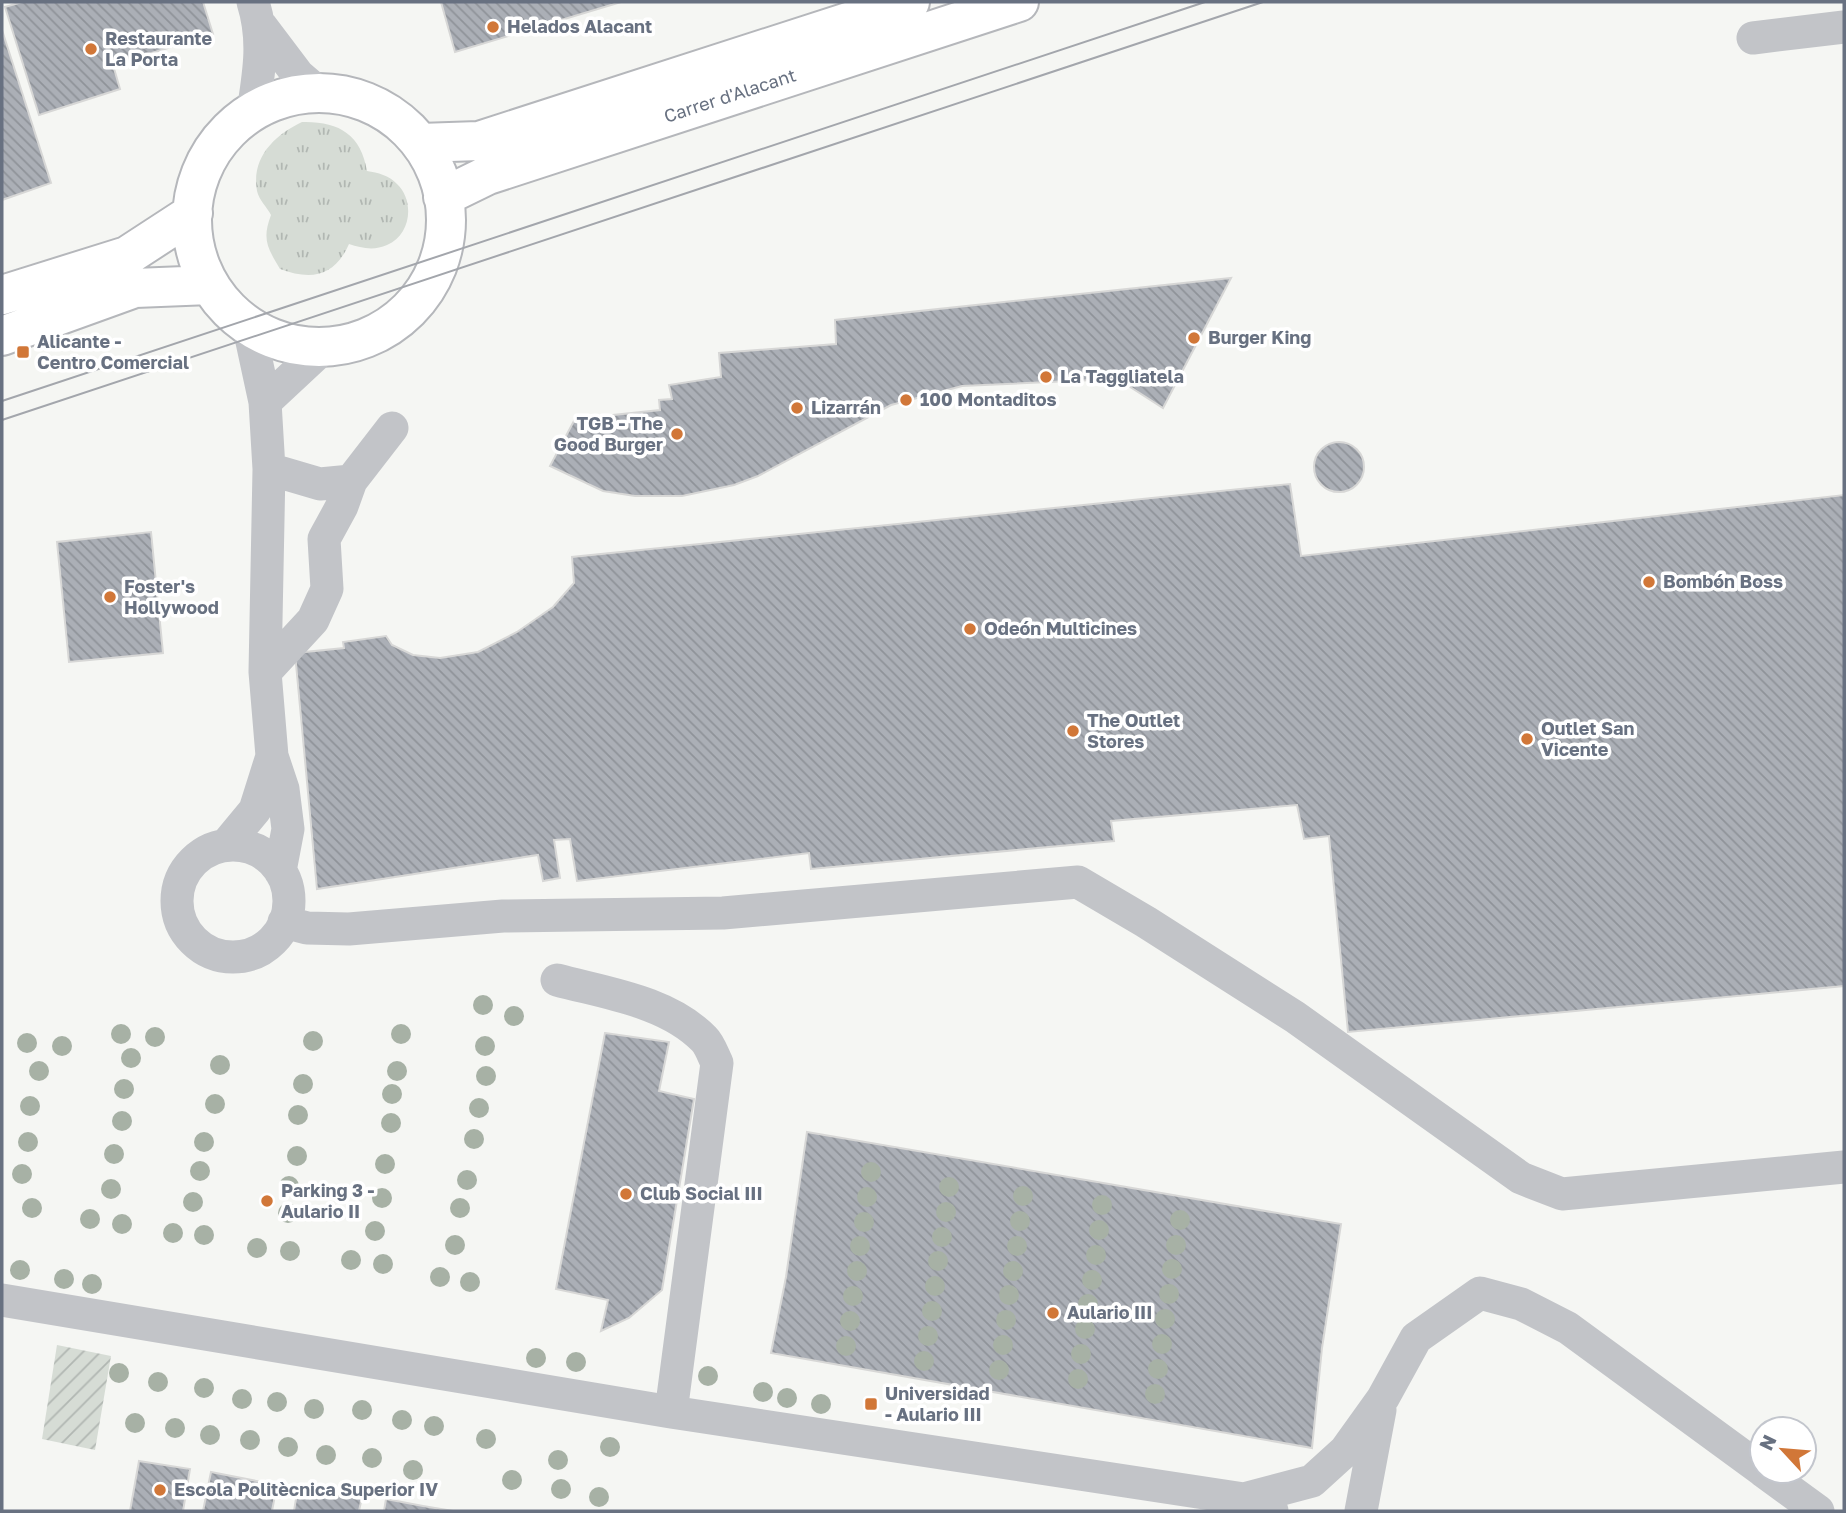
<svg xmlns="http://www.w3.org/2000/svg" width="1846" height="1513" font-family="'Golos Text',sans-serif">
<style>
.grass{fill:url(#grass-tufts)}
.garden{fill:url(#garden-furrows)}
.building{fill:url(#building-back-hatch);stroke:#d7d7d6;stroke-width:2}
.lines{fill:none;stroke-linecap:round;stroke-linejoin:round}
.major-casing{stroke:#b5b7bb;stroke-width:42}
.minor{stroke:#c2c4c8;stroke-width:33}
.major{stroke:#fff;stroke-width:38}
.tram{stroke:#a3a6ac;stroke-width:2}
.tree{fill:#a7b1a5}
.poi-dot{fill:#d17738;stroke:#fff;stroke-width:2.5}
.labels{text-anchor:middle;stroke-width:7;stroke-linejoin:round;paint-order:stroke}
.poi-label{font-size:18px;font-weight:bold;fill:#687181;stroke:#fff;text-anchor:start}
.street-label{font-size:18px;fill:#687181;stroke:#fff}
</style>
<defs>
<pattern id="grass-tufts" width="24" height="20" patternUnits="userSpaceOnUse" patternTransform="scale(1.75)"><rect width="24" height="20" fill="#d6dcd5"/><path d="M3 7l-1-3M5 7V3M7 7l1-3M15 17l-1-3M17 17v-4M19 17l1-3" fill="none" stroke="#b1b7b2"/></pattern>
<pattern id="garden-furrows" width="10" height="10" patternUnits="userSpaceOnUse" patternTransform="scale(1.75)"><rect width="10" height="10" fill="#d6dcd5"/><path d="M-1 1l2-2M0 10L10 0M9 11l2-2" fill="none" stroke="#b1b7b2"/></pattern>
<pattern id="building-back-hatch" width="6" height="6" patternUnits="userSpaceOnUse" patternTransform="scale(1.75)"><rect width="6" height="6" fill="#abafb6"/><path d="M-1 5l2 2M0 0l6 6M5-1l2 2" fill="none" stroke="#8f9399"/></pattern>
</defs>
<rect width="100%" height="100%" fill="#f5f6f3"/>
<path class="grass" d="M302,122c36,-1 59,12 65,49 11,2 22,4 30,13 18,17 14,51 -10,61 -13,6 -26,3 -38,-1 -15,34 -39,36 -69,25 -13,-22 -18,-30 -9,-54 -4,-8 -12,-15 -14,-24 -6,-34 18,-56 45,-69z"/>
<path class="garden" d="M57,1345l54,11 -16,94 -53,-11z"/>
<path class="building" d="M22,2h181l10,32 -100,31 7,24 -81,26 -34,-108z
M441,2h180l-166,50z
M2,30l49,153 -49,17z
M1231,278l-68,130 -36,-23 -34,-5 -131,6 -71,19 -133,71 -24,9 -52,11h-47l-32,-5 -53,-25 25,-47 85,-9 -1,-10 13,-1 -3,-14 52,-8 -2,-24 117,-9 -1,-24z
M1314 467a25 25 0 1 1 50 0a25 25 0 1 1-50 0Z
M1290,484l11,72 543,-61v491l-496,46 -19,-196 -25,3 -7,-34 -186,16 3,20 -303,28 -2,-16 -232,28 -7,-42 -16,1 6,38 -17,3 -5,-26 -221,34 -22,-236 49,-5 -1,-6 43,-6 6,9 21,10 27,3 38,-6 39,-20 36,-25 21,-24 -2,-26z
M151,532l12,121 -94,9 -12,-120z
M605,1033l64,9 -10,49 35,8 -32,191 -33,28 -28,13 7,-31 -52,-11z
M807,1132l534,92 -19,124 -10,100 -541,-95 15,-76z
M139,1461l51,8 -7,42h-53z
M211,1472l66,13 -5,26h-69z
M298,1487l64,10 -3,14h-65z
M386,1499l37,7 30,5h-69z"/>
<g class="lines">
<g class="major-casing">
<path id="major" d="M192 220a127 127 0 1 1 254 0a127 127 0 1 1-254 0Z
M420,143l59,-2 431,-139
M443,197l45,-22 531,-173
M2,295l125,-39 66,-43
M2,336l133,-48 75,-3"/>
</g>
<path class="minor" d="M261,26l37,49 21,18
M1753,38l91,-11
M253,112c6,-39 12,-72 0,-110
M251,327v10l14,65 4,67 -4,203 7,84 11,33 5,40 -8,42
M265,402l59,-55
M269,469l51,15 31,-3
M265,672l48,-52 14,-31 -3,-50 18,-33 9,-25 41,-53
M177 901a56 56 0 1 1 112 0a56 56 0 1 1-112 0Z
M226,845l29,-35 17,-54
M284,922l23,6 42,1 154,-13 220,-3 355,-31 68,40 149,95 226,161 41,16 282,-27
M557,980c48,13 110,21 147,59 6,6 9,16 13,24l-46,349
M2,1300l669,112 573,87 28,12
M1763,1471l55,40
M1244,1499l68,-18 33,-30 38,-53 33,-60 64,-45 41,11 47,24 194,142
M1361,1511l19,-101"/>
<use href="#major" class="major"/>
<path class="tram" d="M2,401l1203,-399
M2,420l1261,-418"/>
</g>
<g class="tree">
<circle cx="483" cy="1005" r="10"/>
<circle cx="514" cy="1016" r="10"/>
<circle cx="121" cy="1034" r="10"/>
<circle cx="401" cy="1034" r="10"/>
<circle cx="155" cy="1037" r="10"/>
<circle cx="313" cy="1041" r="10"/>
<circle cx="27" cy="1043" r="10"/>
<circle cx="62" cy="1046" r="10"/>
<circle cx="485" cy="1046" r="10"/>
<circle cx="131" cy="1058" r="10"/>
<circle cx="220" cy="1065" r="10"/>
<circle cx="39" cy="1071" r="10"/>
<circle cx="397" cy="1071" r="10"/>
<circle cx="486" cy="1076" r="10"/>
<circle cx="303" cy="1084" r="10"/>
<circle cx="124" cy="1089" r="10"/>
<circle cx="392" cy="1094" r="10"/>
<circle cx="215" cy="1104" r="10"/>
<circle cx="30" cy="1106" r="10"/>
<circle cx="479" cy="1108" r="10"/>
<circle cx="298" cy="1115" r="10"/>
<circle cx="122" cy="1121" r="10"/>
<circle cx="391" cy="1123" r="10"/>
<circle cx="474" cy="1139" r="10"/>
<circle cx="28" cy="1142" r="10"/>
<circle cx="204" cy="1142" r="10"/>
<circle cx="114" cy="1154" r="10"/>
<circle cx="297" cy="1156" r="10"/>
<circle cx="385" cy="1164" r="10"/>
<circle cx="200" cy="1171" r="10"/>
<circle cx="871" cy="1172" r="10"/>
<circle cx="22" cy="1174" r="10"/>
<circle cx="467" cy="1180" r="10"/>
<circle cx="289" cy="1186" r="10"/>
<circle cx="949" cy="1187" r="10"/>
<circle cx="111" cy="1189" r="10"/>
<circle cx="1023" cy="1196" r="10"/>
<circle cx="867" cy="1197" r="10"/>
<circle cx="382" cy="1198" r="10"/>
<circle cx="193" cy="1202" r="10"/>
<circle cx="1102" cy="1205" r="10"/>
<circle cx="32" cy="1208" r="10"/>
<circle cx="460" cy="1208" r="10"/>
<circle cx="946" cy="1212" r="10"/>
<circle cx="288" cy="1213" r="10"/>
<circle cx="90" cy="1219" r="10"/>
<circle cx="1180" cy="1220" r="10"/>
<circle cx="1020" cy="1221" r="10"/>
<circle cx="864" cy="1222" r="10"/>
<circle cx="122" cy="1224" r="10"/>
<circle cx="1099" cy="1230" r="10"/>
<circle cx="375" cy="1231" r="10"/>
<circle cx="173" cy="1233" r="10"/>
<circle cx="204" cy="1235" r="10"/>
<circle cx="942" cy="1237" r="10"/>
<circle cx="455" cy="1245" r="10"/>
<circle cx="1176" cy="1245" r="10"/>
<circle cx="860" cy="1246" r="10"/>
<circle cx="1017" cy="1246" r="10"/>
<circle cx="257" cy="1248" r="10"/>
<circle cx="290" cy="1251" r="10"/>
<circle cx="1096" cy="1255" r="10"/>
<circle cx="351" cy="1260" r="10"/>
<circle cx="938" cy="1261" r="10"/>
<circle cx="383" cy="1264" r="10"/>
<circle cx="1172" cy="1269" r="10"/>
<circle cx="20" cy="1270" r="10"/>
<circle cx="857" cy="1271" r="10"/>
<circle cx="1013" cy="1271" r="10"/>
<circle cx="440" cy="1277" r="10"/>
<circle cx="64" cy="1279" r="10"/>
<circle cx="1092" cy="1280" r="10"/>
<circle cx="470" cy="1282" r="10"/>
<circle cx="92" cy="1284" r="10"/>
<circle cx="935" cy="1286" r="10"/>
<circle cx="1169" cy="1294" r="10"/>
<circle cx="1009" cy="1295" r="10"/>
<circle cx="853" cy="1296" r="10"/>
<circle cx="1088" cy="1304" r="10"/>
<circle cx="932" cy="1311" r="10"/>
<circle cx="1165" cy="1319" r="10"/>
<circle cx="1006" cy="1320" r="10"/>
<circle cx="850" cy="1321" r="10"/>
<circle cx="1085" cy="1329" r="10"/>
<circle cx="928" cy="1336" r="10"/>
<circle cx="1162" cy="1344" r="10"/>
<circle cx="1003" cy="1345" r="10"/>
<circle cx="846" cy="1346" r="10"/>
<circle cx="1081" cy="1354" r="10"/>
<circle cx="536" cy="1358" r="10"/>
<circle cx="924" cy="1361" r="10"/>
<circle cx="576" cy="1362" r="10"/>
<circle cx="1158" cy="1369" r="10"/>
<circle cx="999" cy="1370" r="10"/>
<circle cx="119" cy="1373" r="10"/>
<circle cx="708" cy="1376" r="10"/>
<circle cx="1078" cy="1379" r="10"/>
<circle cx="158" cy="1382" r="10"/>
<circle cx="204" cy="1388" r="10"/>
<circle cx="763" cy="1392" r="10"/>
<circle cx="1155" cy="1394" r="10"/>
<circle cx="787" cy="1398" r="10"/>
<circle cx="242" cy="1399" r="10"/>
<circle cx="277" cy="1402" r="10"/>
<circle cx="821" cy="1404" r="10"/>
<circle cx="314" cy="1409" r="10"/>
<circle cx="362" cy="1410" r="10"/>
<circle cx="402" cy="1420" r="10"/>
<circle cx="135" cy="1423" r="10"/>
<circle cx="434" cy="1426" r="10"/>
<circle cx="175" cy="1428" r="10"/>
<circle cx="210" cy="1435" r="10"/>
<circle cx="486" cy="1439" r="10"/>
<circle cx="250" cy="1440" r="10"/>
<circle cx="288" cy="1447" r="10"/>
<circle cx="610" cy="1447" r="10"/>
<circle cx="326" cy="1455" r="10"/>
<circle cx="372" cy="1458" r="10"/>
<circle cx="558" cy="1460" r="10"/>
<circle cx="413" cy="1470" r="10"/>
<circle cx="512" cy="1480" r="10"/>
<circle cx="561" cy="1489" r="10"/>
<circle cx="599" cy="1497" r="10"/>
</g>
<g class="poi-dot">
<circle cx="493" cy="27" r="7"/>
<circle cx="91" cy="49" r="7"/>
<circle cx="1194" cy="338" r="7"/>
<rect x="16" y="345" width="14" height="14" rx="3.5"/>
<circle cx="1046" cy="377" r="7"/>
<circle cx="906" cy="400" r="7"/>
<circle cx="797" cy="408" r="7"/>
<circle cx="677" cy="434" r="7"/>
<circle cx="1649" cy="582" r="7"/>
<circle cx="110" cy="597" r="7"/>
<circle cx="970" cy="629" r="7"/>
<circle cx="1073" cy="731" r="7"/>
<circle cx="1527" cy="739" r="7"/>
<circle cx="626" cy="1194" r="7"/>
<circle cx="267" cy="1201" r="7"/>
<circle cx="1053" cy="1313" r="7"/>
<rect x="864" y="1397" width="14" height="14" rx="3.5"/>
<circle cx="160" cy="1490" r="7"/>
</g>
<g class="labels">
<g class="poi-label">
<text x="507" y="33">Helados Alacant</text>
<text x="105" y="45">Restaurante<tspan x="105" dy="21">La Porta</tspan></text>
<text x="1208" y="344">Burger King</text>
<text x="37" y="348">Alicante -<tspan x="37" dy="21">Centro Comercial</tspan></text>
<text x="1060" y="383">La Taggliatela</text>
<text x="920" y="406">100 Montaditos</text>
<text x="811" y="414">Lizarrán</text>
<text x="663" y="430" text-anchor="end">TGB - The<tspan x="663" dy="21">Good Burger</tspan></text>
<text x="1663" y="588">Bombón Boss</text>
<text x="124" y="593">Foster's<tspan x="124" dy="21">Hollywood</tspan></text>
<text x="984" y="635">Odeón Multicines</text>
<text x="1087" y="727">The Outlet<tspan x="1087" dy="21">Stores</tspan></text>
<text x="1541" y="735">Outlet San<tspan x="1541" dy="21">Vicente</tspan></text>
<text x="281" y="1197">Parking 3 -<tspan x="281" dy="21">Aulario II</tspan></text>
<text x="640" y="1200">Club Social III</text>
<text x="1067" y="1319">Aulario III</text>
<text x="885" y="1400">Universidad<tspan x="885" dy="21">- Aulario III</tspan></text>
<text x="174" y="1496">Escola Politècnica Superior IV</text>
</g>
<g class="street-label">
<text transform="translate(730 96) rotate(-18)" y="6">Carrer d'Alacant</text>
</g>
</g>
<rect width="1846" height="1513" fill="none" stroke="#687181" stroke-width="7"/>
<g transform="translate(1783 1450) rotate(296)"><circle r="33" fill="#ffffff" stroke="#c3c6cd" stroke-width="2"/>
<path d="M0-5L12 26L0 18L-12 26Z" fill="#d17738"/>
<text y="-10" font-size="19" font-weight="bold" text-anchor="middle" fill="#687181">N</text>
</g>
</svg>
